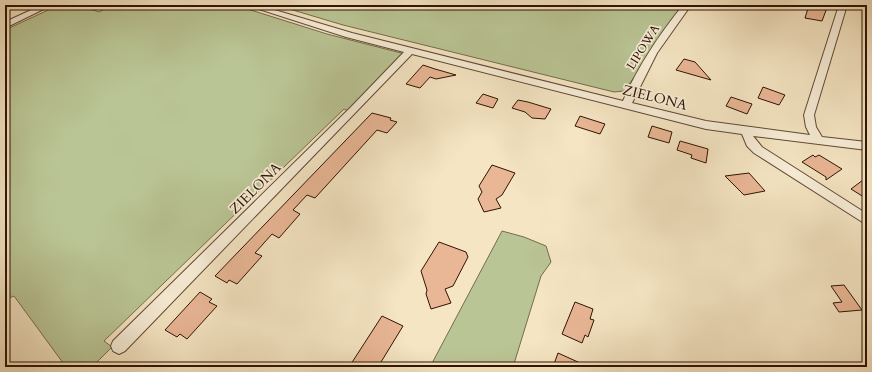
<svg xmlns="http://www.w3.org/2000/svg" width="872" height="372" font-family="Cardo,serif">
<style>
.green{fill:#bac595;stroke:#746c4b}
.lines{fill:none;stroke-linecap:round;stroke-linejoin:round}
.stream{stroke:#717b69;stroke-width:5}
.building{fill:#eab796;stroke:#2f1301}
.street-casing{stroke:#604832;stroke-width:2}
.street{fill:#f8eed8;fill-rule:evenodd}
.labels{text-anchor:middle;stroke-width:3.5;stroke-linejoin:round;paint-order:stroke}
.far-street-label{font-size:12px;fill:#2f1301;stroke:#f8eed8}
.street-label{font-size:14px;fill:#2f1301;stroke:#f8eed8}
</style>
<rect width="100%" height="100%" fill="#f5e5c3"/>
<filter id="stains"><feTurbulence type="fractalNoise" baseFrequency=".005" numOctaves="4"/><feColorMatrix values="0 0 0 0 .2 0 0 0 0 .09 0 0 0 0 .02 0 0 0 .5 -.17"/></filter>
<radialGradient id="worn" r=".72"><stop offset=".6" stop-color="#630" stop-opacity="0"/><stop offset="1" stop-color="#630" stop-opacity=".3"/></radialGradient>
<path class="green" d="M59,5h19l21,7 13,-7h123l92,29 78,20 -57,57 -4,-2 -240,232 8,6 -20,20h-26l-52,-71 -9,4v-270z
M276,5h411l-63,86 -10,1 -271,-67z
M502,231l22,6 22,9 5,16 -10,14 -28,91h-83z"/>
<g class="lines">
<path class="stream" d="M5,289l3,5"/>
</g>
<path class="building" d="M809,5h19l-6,16 -17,-3z
M684,59l11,3 16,18 -35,-10z
M423,65l12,4 21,6 -20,4 -6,-2 -10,11 -14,-4z
M763,87l22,8 -6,10 -21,-7z
M483,94l15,5 -5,9 -17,-5z
M731,97l21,7 -5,10 -21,-8z
M518,100l10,2 23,7 -6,10 -13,-1 -7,-6 -13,-4z
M372,113l19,5 -1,2 7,2 -10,11 -10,-3 -62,68 -8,-3 -14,15 7,4 -21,24 -7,-4 -17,19 7,3 -25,28 -8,-4 -2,3 -12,-7z
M580,116l25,8 -5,10 -25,-8z
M652,126l20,6 -3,11 -21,-6z
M680,141l28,8 -2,14 -15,-5 1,-3 -15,-5z
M813,155l2,2 4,-2 23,14 -16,11v-3l-24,-15z
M492,165l23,8 -13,22 -6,4 5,9 -17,4 -6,-13 4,-7 -3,-6z
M749,173l16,18 -21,4 -19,-19z
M867,177v22l-16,-10z
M439,242l27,10 2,5 -15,29 -8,3 6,14 -20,6 -5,-15 1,-4 -6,-19z
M844,285l18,25 -23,2 -6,-9 9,-1 -11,-16z
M200,292l12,7 -3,3 8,4 -30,33 -7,-5 -3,3 -12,-7z
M575,302l18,7 -3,10 4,1 -6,17 -3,-2 -3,8 -20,-9z
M382,316l21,10 -25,41h-29z
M558,353l31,14h-36z"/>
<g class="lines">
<g class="street-casing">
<path id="street" d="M42,5h10l-47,23v-6z
M246,5h12l94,28 271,68c15,-35 36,-66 60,-96h8l-34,48 -25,50 74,18 104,14 -4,-8 -2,-12 35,-110h8l-33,110 2,12 6,10 45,5v8l-114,-14 9,11 105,67v11l-113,-72 -7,-7 -5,-12 -36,-5 -294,-75 -287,297 -6,3 -6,-3 -2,-5 2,-5 238,-234 53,-55 -58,-15z"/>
</g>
<use href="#street" class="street"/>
</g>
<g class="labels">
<g class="far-street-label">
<text transform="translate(643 47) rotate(-58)" y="4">LIPOWA</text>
</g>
<g class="street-label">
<text transform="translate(655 97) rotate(14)" y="5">ZIELONA</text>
<text transform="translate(255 188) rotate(-45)" y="5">ZIELONA</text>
</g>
</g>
<rect width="872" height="372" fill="none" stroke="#f5e5c3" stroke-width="20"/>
<rect x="6" y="6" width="860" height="360" fill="none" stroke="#2f1301" stroke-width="2"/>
<rect x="10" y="10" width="852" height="352" fill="none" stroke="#2f1301"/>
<rect width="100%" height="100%" filter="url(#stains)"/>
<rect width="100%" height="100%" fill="url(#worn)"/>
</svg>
